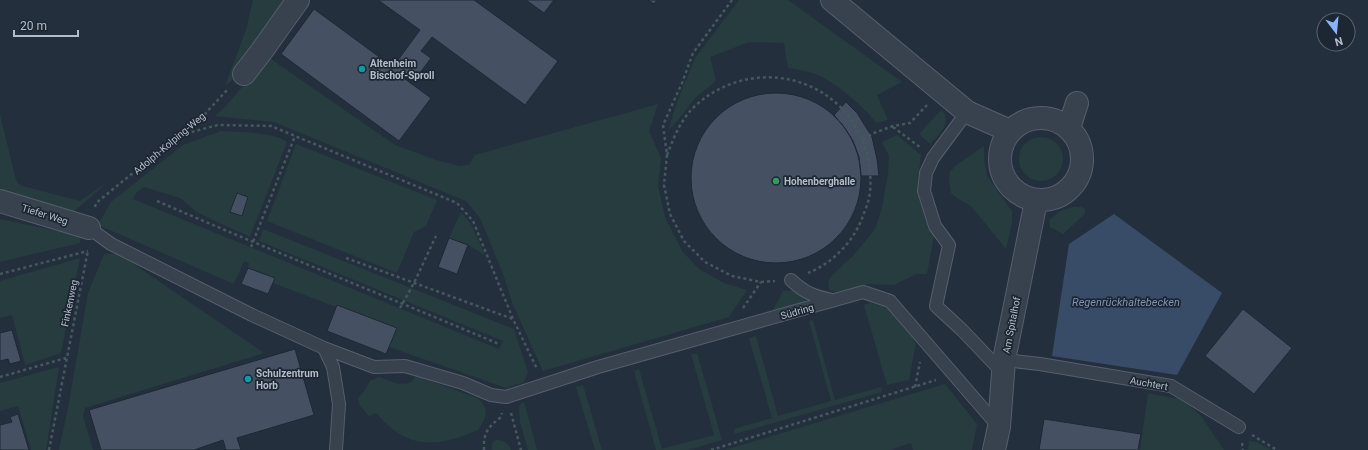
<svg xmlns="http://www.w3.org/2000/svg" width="1368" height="450" font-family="Roboto,sans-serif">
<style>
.green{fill:#263c3f}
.water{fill:#394c67}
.building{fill:#455162;stroke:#1f2835}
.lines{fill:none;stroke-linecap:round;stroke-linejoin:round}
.lane-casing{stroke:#565f6c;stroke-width:14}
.street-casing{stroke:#565f6c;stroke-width:24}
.path{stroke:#44595c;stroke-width:2.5;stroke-dasharray:3 3;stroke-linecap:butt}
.lane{stroke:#38414e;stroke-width:12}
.street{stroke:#38414e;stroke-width:22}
.culture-dot{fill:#0f9aa8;stroke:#1d2633;stroke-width:1.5}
.leisure-dot{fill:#2e9e5b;stroke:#1d2633;stroke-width:1.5}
.labels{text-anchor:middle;stroke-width:3.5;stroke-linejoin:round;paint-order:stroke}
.poi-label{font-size:10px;font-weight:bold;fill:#b4bcc9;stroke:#1d2633;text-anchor:start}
.street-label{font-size:10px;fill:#b4bcc9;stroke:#1d2633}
.water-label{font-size:11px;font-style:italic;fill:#7c92b1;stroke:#1d2633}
</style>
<rect width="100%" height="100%" fill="#242f3e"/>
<path class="green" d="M253,0h38l-50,73 -16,13 21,-56z
M739,0h49l114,82 -25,13 11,25 -12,3c-11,-16 -40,-40 -58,-48 -9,-4 -20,-5 -30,-7l-4,-25 -35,-1 -39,15 6,24 -21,17 -17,22 -10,11 9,-29 18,-44z
M268,57l127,88 41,15 24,6 9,-1 6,-10 183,-51 -9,27 12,27 -3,28 7,31 17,34 17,18 25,14 23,7 -18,27 -186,54 -30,-66 -10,-31 -23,-56 -14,-17 -192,-79 -59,-6 10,-9z
M941,110c13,11 -2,25 -11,34l-11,-10z
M0,114l16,66 3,5 61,16 29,-20 -38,33 -71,-23z
M221,131c16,1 53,1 66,11l-37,95 -52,-24 -18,-15 -36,-11 -8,6 -3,6 366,150 4,-8 -244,-100 4,-12 251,100 14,43 -4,10 -18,6 -117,-41 8,-19 -60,-23 -1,2 -63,-24 1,-5 -26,-10 1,-5 -5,-2 -10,23 -136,-59 13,-23 72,-57z
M897,135l24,20 -4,33 8,30 9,18 -7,38h-11l-22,11 -26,-1 -33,8 -6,-2 -1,-8 4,-7 21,-19 19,-23 4,-6 6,-20 6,-33 1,-18 -7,-14z
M1019 159a22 22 0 1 1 44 0a22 22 0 1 1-44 0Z
M296,144l141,56 -11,26 -12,6 -17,41 -130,-52z
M984,146v13l3,17 25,35v12l-6,26 -35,-43 -14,-8 -6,-5 -2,-12 1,-9 5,-6z
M1073,207h8l4,2v5l-22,20 -13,-7 -1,-7 11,-9z
M461,212l10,12 14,31 -17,-10 -19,-7z
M0,219l81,17 -1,7 -80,19z
M104,254h15l145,99 -179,55 -2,8 10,34h-34l9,-42 20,-115z
M80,258l-19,95 -36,12 -13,-50 -12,3v-37z
M795,290h2l9,12 -34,10 11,-21z
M869,303c24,0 36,23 47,40l-7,37 -22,5 -23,-80z
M813,320l22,80 46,-13 1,5 -147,42 -1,-5 38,-11 -23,-80 7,-2 22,80 53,-15 -22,-80z
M697,353l25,87 -34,10h-32l-22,-79 5,-2 23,80 52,-14 -23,-81z
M59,367l-13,83h-15l-13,-44 -18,5v-28z
M416,376l62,22c12,13 9,18 0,32 -43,18 -70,20 -102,-17l-7,3 -9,-10 -2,-8 7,-8 5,-9 9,-4 19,7 12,-1z
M945,384l32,40 -5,26h-59l-2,-7 -22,7h-164z
M583,385l19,65h-7l-19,-63z
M1148,393l35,7 18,16 23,34h-84z
M524,402l13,48h-9l-8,-28 -1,-17z
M496,440c8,0 12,3 15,10h-19c-1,-5 0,-8 4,-10z
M1249,441l8,1 14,8h-23z"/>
<path class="water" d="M1114,214l108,79 -45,82 -125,-19 17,-112z"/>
<path class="building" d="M378,0h96l84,61 -33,44 -93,-68 -11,14 10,7 -14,19 -7,-5 -5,7 26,19 -32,43 -118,-87 33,-45 79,58 27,-37z
M526,0h28l-10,13z
M648,0h9l-3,4z
M691 178a85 85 0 1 1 170 0a85 85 0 1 1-170 0Z
M846,102l11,11 15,24 5,22 2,17h-18l-2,-19 -6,-16 -9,-14 -10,-12z
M237,193l11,4 -6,19 -12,-4z
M449,238l19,7 -11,29 -19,-7z
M248,268l27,10 -7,16 -27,-10z
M337,305l60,23 -11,26 -59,-23z
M1243,309l49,39 -38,46 -49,-38z
M12,330l9,31 -11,3 -2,-5 -8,2v-28z
M295,349l19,66 -77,23 4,12h-15l-3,-10 -29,10h-93l-12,-40z
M18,414l11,36h-29v-25l12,-3 -2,-5z
M1044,419l97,15 -3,16h-99z"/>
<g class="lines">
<g class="lane-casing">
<path id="lane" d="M967,112l-34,46 -7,15 -2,18 11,35 14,19 -13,61 26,24 42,44
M89,228l22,16 141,71 72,33 50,19 31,-1 58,17 28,12 15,2 92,-30 265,-75 27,9 109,126
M791,280c14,13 22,16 41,20
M324,348l9,19 6,37 -3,46
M1004,360l36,4 131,22 68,41"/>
</g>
<g class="street-casing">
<path id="street" d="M832,0l135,112 43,19
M244,74l17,-22 37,-52
M1000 159a41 41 0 1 1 82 0a41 41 0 1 1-82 0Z
M1069,128l8,-25
M0,201l89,27
M994,450l5,-23 5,-67 32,-159"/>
</g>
<path class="path" d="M732,0l-39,53 -11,30 -19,42 4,30 -3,30 6,29 14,27 21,21 27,14 29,6 14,-1
M893,127l28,21
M180,135l38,-10 53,1 186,77 16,18 40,98 24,50
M863,139l11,-6 19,-7 17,-3 17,-18
M667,155c7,-18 14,-36 28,-49 58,-53 151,-30 172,48 3,13 5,30 2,44 -1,6 -4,12 -6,18 -9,25 -30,47 -55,57
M157,201c113,49 228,95 342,143
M95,207l1,-4 107,-87 25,-27
M251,247l44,-111
M346,258l167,61
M0,274l88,-23
M400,308l14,-25 22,-47
M743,308l18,-26
M0,377l66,-19
M915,387l5,-25
M511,413l10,37
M1252,435l25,15
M1242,443l1,7
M49,450l39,-200
M484,450c-1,-17 4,-23 17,-33l1,-4
M711,450l225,-70"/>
<use href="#lane" class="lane"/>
<use href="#street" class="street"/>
</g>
<g class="culture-dot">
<circle cx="362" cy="69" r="4"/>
<circle cx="248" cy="379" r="4"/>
</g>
<circle class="leisure-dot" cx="776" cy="181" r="4"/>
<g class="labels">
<g class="poi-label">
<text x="370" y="67">Altenheim<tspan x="370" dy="12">Bischof-Sproll</tspan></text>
<text x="784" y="185">Hohenberghalle</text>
<text x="256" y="377">Schulzentrum<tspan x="256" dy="12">Horb</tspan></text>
</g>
<g class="street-label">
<text transform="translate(169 143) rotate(-40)" y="4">Adolph-Kolping-Weg</text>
<text transform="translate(45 214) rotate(17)" y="4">Tiefer Weg</text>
<text transform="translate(69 303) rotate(-78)" y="4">Finkenweg</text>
<text transform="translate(797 311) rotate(-16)" y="4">Südring</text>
<text transform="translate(1011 325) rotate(-79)" y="4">Am Spitalhof</text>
<text transform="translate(1149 383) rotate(10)" y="4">Auchtert</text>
</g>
<g class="water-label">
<text x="1126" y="306">Regenrückhaltebecken</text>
</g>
</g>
<g transform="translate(1336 32) rotate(164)"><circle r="19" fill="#1d2633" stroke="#59626f"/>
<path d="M0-3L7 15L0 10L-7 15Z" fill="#8ab4f8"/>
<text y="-6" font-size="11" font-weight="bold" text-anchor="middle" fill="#b4bcc9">N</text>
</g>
<path d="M14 30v6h64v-6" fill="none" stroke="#b4bcc9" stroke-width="2"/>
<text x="20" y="30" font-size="12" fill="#b4bcc9" stroke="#1d2633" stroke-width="3" paint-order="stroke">20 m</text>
</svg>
